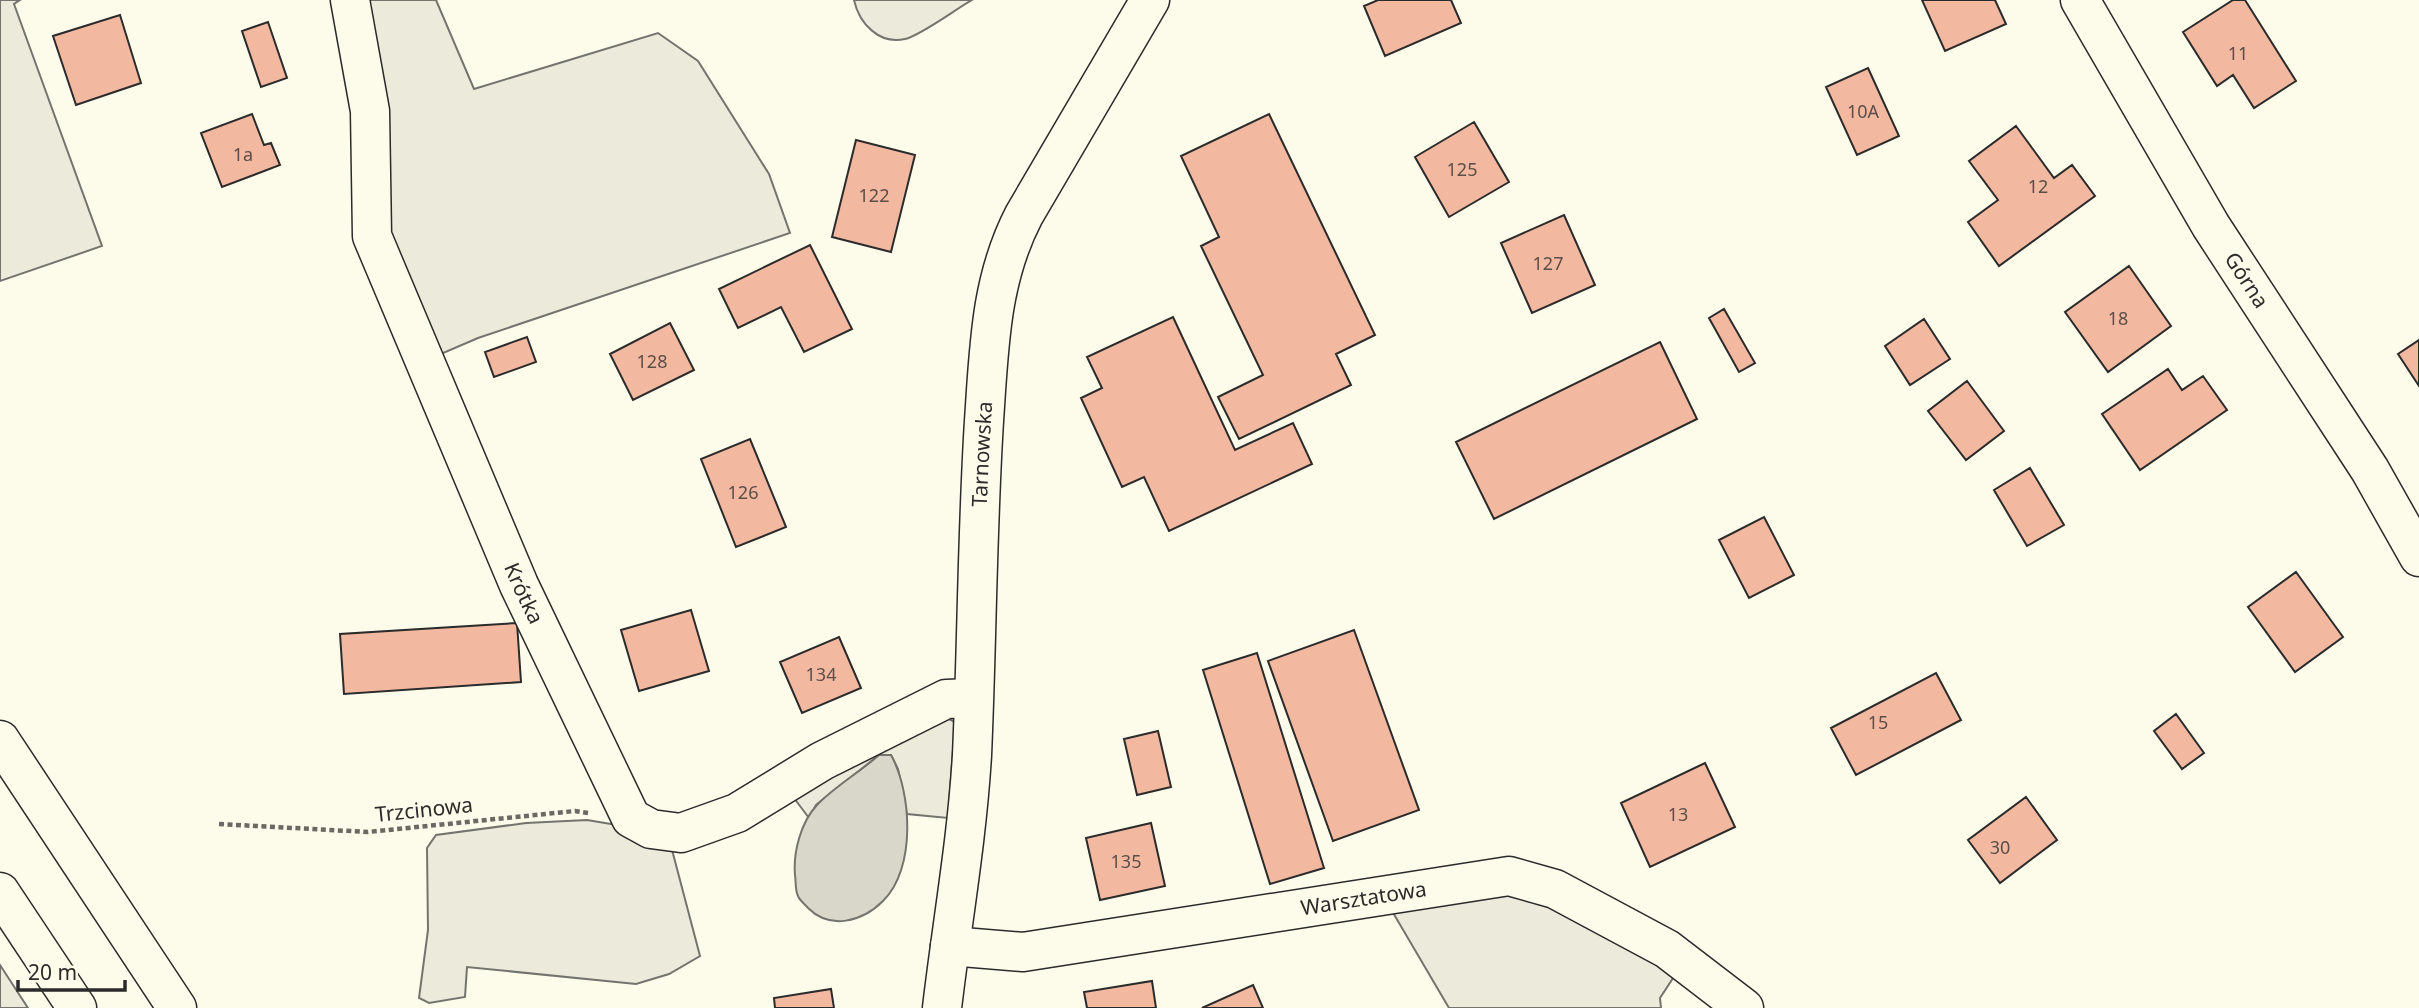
<svg xmlns="http://www.w3.org/2000/svg" width="2419" height="1008" font-family="'Noto Sans',sans-serif">
<style>
.green{fill:#ecebdb;stroke:#74746e;stroke-width:2}
.water{fill:#d8d7c9;stroke:#74746e;stroke-width:2}
.building{fill:#f2b8a0;stroke:#2b2b2b;stroke-width:2}
.lines{fill:none;stroke-linecap:round;stroke-linejoin:round}
.minor-casing{stroke:#2b2b2b;stroke-width:41}
.highway-casing{stroke:#2b2b2b;stroke-width:41}
.path{stroke:#6a6964;stroke-width:4.5;stroke-dasharray:5 3.5;stroke-linecap:butt}
.minor{stroke:#fdfbea;stroke-width:38}
.highway{stroke:#fdfbea;stroke-width:38}
.labels{text-anchor:middle;stroke-width:5;stroke-linejoin:round;paint-order:stroke}
.number-label{font-size:18px;fill:#5d4e48}
.street-label{font-size:21px;fill:#2b2b2b;stroke:#fdfbea}
</style>
<rect width="100%" height="100%" fill="#fdfbea"/>
<path class="green" d="M0,0h20l-6,4 88,242 -102,35z
M360,0h76l38,89 184,-56 40,28 71,113 21,59 -312,105 -44,19 -45,-118z
M854,0h118c-16,9 -52,36 -67,39 -26,6 -46,-16 -51,-39z
M945,717l10,5 -7,96 -41,-4 -9,-45 -7,-14h-12l-63,50 -7,13 -15,-20 72,-50z
M587,820l48,8 36,18 29,110 -31,18 -33,10 -169,-17 -2,30 -36,6 -10,-5 9,-68 -1,-82 9,-13 90,-12z
M1514,890l50,18 113,64 -17,26 1,10h-212l-57,-97z
M0,965l28,43h-28z"/>
<path class="water" d="M879,755h12c21,38 25,114 -8,146 -21,21 -53,29 -75,7 -3,-4 -9,-8 -10,-12 -3,-6 -2,-15 -3,-21 -2,-23 6,-53 22,-70 17,-18 43,-33 62,-50z"/>
<path class="building" d="M1378,0h73l10,23 -76,33 -21,-50z
M1922,0h73l11,24 -61,27z
M2233,0h12l51,81 -42,27 -21,-33 -16,11 -34,-54z
M120,15l21,68 -65,22 -23,-69z
M268,22l19,56 -26,9 -19,-56z
M1868,68l31,68 -42,19 -31,-68z
M252,114l12,31 7,-2 9,22 -58,22 -21,-54z
M1269,114l106,221 -39,19 15,31 -112,54 -21,-42 45,-22 -62,-129 18,-9 -38,-81z
M1474,122l35,60 -60,35 -34,-60z
M2016,126l38,52 18,-13 23,31 -96,70 -31,-44 30,-22 -29,-39z
M856,140l59,15 -24,97 -59,-15z
M1564,215l31,70 -63,28 -31,-70z
M810,245l42,84 -48,23 -23,-45 -43,21 -19,-39z
M2129,266l42,60 -63,46 -43,-60z
M1724,309l31,54 -16,9 -30,-54z
M1173,317l62,133 58,-27 19,41 -143,67 -25,-54 -22,10 -41,-89 21,-10 -15,-31z
M1924,319l26,40 -40,26 -25,-39z
M670,323l24,47 -61,30 -23,-46z
M527,337l9,25 -42,15 -9,-25z
M2419,340v46l-21,-32z
M1660,342l37,77 -203,100 -38,-77z
M2168,369l14,21 21,-14 24,34 -87,60 -38,-56z
M1967,381l37,50 -38,29 -38,-49z
M750,439l36,88 -50,20 -35,-88z
M2030,468l34,57 -37,21 -33,-56z
M1764,517l30,58 -45,23 -30,-58z
M2296,572l47,65 -48,35 -47,-65z
M691,610l18,61 -70,20 -18,-61z
M517,623l4,59 -177,12 -4,-60z
M1354,630l65,180 -86,31 -65,-180z
M839,637l22,51 -59,25 -22,-51z
M1257,653l67,215 -54,16 -67,-214z
M1936,673l25,47 -105,55 -25,-47z
M2176,714l28,39 -22,16 -28,-38z
M1158,731l13,56 -34,8 -13,-56z
M1705,763l30,64 -85,40 -29,-64z
M2026,797l31,43 -57,43 -32,-43z
M1151,823l14,63 -65,14 -14,-62z
M1152,981l4,27h-69l-3,-16z
M1253,985l10,23h-61z
M831,989l3,19h-59l-1,-10z"/>
<g class="lines">
<g class="minor-casing">
<g id="minor">
<path id="s1" d="M350,0l20,111 2,125 147,349 112,233 20,11 30,4 56,-20 85,-52 124,-62 27,-1"/>
<path id="s2" d="M2080,0l131,226 159,244 49,87"/>
<path id="s3" d="M950,946l73,6 486,-76 46,13 112,60 77,59"/>
<path id="s4" d="M942,1008c10,-85 25,-168 30,-253 5,-111 5,-222 12,-334 5,-72 6,-141 40,-206l126,-215"/>
</g>
</g>
<g class="highway-casing">
<path id="highway" d="M0,740l177,268
M0,892l77,116"/>
</g>
<path class="path" d="M219,824l149,8 207,-21 13,2"/>
<use href="#minor" class="minor"/>
<use href="#highway" class="highway"/>
</g>
<g class="labels">
<g class="number-label">
<text x="2238" y="60">11</text>
<text x="1863" y="118">10A</text>
<text x="243" y="161">1a</text>
<text x="1462" y="176">125</text>
<text x="2038" y="193">12</text>
<text x="874" y="202">122</text>
<text x="1548" y="270">127</text>
<text x="2118" y="325">18</text>
<text x="652" y="368">128</text>
<text x="743" y="499">126</text>
<text x="821" y="681">134</text>
<text x="1878" y="729">15</text>
<text x="1678" y="821">13</text>
<text x="2000" y="854">30</text>
<text x="1126" y="868">135</text>
</g>
<g class="street-label">
<text dy="7" stroke="none"><textPath href="#s2" startOffset="326">Górna</textPath></text>
<text dy="7" stroke="none"><textPath href="#s4" startOffset="556">Tarnowska</textPath></text>
<text dy="7" stroke="none"><textPath href="#s1" startOffset="626">Krótka</textPath></text>
<text transform="translate(424 810) rotate(-6)" y="7">Trzcinowa</text>
<text dy="7" stroke="none"><textPath href="#s3" startOffset="418">Warsztatowa</textPath></text>
</g>
</g>
<path d="M18 980v10h107v-10" fill="none" stroke="#2b2b2b" stroke-width="3.5"/>
<text x="28" y="980" font-size="21" fill="#2b2b2b" stroke="#fdfbea" stroke-width="5" paint-order="stroke">20 m</text>
</svg>
